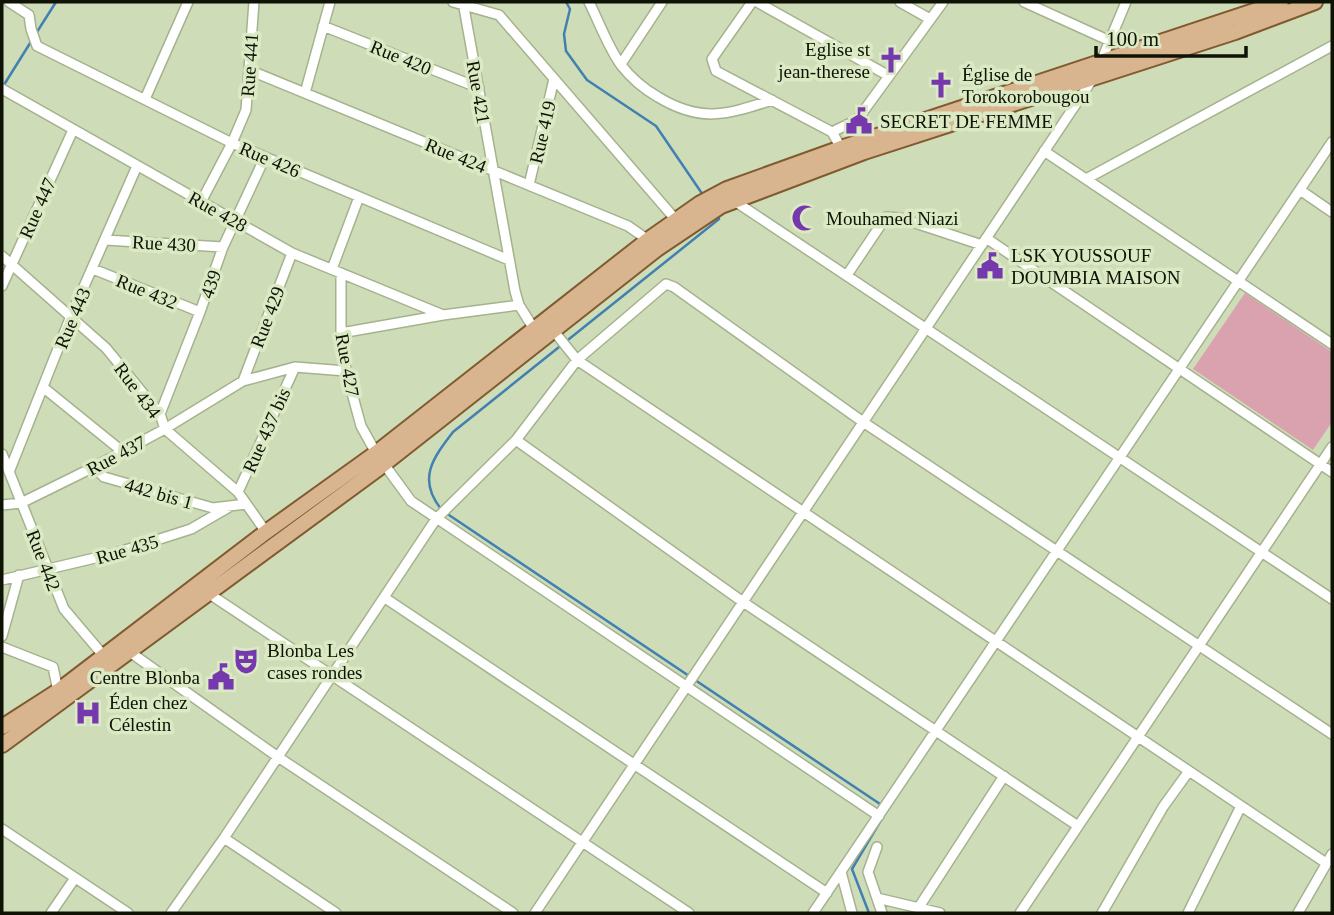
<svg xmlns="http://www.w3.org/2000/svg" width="1334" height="915" font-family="'Times New Roman',serif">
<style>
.pitch{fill:#daa2ae}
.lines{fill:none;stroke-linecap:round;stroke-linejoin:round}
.stream{stroke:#4280b1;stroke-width:2.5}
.street-casing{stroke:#a5b28e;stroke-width:12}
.primary-casing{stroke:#805b2f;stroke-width:18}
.street{stroke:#fff;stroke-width:9}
.primary{stroke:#d8b48f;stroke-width:14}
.labels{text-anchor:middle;stroke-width:7;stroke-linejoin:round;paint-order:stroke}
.poi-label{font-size:19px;fill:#0e1306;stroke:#dbeac4;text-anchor:start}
.street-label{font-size:19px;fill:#0e1306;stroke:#dbeac4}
</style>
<rect width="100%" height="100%" fill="#ceddb7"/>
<path class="pitch" d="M1245,293l87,59v70l-19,28 -120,-81z"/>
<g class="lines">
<path class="stream" d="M566,2l4,7 -6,25 2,17 21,29 69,46 47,69
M35,35l21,-33
M2,88l30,-48
M441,509c-24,-30 -8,-51 12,-77l266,-213 -3,-4
M446,513l437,293
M869,913l-17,-44 35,-59"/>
<g class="street-casing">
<path id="street" d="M9,2l20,13 2,14 6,17 195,97 277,117
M453,2l46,13 177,205
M463,2l52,289 4,14 15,24
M589,2c10,20 19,45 32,63 10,13 23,24 37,32 43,26 68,18 114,3
M752,2l-40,57 4,12 116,61 9,16
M757,2l132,74
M900,2l30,17
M1024,2l86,39
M323,26l156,62
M621,64l41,-62
M1100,64l26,-62
M249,70l379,156 23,16
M2,89l290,164 151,62
M305,93l25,-91
M145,99l43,-97
M857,120l5,26
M832,132l25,-12 86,-118
M1044,151l288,193
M1086,179l246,-133
M529,185l25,-106
M1300,190l32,22
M733,200l599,399
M201,202l31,-59 14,-33 8,-108
M986,238l346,234
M105,240l118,7
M2,256l104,92 54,66 5,15 73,63 28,40
M93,269l107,43
M332,269l27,-72
M341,273v60l5,38 15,55 15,27 35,48 468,315
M847,275l39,-58 14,1 82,27
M2,286l71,-156
M553,330l24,30 749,503
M341,333l102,-18 76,-10
M243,381l49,-128
M44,388l79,64
M160,414l40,-102 23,-65 42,-90
M516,440l227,162 335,224
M2,454l62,155 39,46
M94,467l10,10 109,31 33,-4
M9,472l62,-156 66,-150
M238,492l57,-125
M2,505l19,-2 73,-36 69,-37 80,-49 52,-14 51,4
M2,580l114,-27 75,-24 38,-22
M208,593l481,320
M385,598l442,295
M2,636l17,-61
M2,647l51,20 5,24
M127,650l151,107 235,156
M2,829l126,84
M224,838l112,75
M877,847l-9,25 14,41
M841,872l11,41
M877,898l63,15
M919,907l85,-131
M51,913l24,-35
M171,913l53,-75 212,-319 80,-79 61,-80 89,-76 8,3 189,135 469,312
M535,913l557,-833
M813,913l519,-771
M1020,913l312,-466
M1102,913l61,-106 26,-36
M1188,913l53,-107
M1298,913l34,-59"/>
</g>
<g class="primary-casing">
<path id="primary" d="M2,727l56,-36 208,-159 110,-79 273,-214 50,-35 28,-15 114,-41 440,-146
M2,745l377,-277 278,-219 64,-43 143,-54 371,-120 80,-30"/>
</g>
<use href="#street" class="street"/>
<use href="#primary" class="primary"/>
</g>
<defs>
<g id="church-bare" transform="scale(2.1)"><path d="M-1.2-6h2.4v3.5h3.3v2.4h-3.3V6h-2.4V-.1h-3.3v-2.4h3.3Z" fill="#7638ad" stroke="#dbeac4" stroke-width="2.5" paint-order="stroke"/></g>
<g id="civic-bare" transform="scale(2.1)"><path d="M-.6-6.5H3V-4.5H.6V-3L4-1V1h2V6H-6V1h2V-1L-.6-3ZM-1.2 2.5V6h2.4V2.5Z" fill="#7638ad" stroke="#dbeac4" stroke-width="2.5" paint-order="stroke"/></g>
<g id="mosque-bare" transform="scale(2.1)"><path d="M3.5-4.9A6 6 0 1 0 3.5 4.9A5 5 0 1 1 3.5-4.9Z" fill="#7638ad" stroke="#dbeac4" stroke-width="2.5" paint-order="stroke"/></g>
<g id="theatre-bare" transform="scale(2.1)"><path d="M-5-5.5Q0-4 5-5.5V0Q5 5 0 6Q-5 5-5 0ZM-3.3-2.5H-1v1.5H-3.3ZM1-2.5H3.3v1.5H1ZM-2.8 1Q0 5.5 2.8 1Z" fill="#7638ad" stroke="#dbeac4" stroke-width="2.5" paint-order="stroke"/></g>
<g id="hospital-bare" transform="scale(2.1)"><path d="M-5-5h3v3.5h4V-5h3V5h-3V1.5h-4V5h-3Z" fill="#7638ad" stroke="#dbeac4" stroke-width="2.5" paint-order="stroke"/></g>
</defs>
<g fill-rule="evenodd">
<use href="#church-bare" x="891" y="60"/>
<use href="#church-bare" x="941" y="85"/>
<use href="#civic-bare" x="859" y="121"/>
<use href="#mosque-bare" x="805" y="218"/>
<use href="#civic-bare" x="990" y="266"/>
<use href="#theatre-bare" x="246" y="661"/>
<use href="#civic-bare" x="221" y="677"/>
<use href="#hospital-bare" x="88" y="713"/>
</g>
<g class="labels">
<g class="poi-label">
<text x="870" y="56" text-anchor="end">Eglise st<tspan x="870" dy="22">jean-therese</tspan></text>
<text x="962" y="81">Église de<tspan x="962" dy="22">Torokorobougou</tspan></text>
<text x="880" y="128">SECRET DE FEMME</text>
<text x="826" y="225">Mouhamed Niazi</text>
<text x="1011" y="262">LSK YOUSSOUF<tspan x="1011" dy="22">DOUMBIA MAISON</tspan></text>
<text x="267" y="657">Blonba Les<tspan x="267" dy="22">cases rondes</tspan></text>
<text x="200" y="684" text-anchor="end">Centre Blonba</text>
<text x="109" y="709">Éden chez<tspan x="109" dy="22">Célestin</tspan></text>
</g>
<g class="street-label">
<text transform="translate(401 57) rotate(22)" y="7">Rue 420</text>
<text transform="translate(249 65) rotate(-86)" y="7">Rue 441</text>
<text transform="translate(479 92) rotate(80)" y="7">Rue 421</text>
<text transform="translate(542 132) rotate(-77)" y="7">Rue 419</text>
<text transform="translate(456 155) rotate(22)" y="7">Rue 424</text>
<text transform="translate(270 159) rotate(23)" y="7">Rue 426</text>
<text transform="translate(37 208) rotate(-66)" y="7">Rue 447</text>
<text transform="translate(218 211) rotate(29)" y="7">Rue 428</text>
<text transform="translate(164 243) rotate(3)" y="7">Rue 430</text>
<text transform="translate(210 284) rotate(-71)" y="7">439</text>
<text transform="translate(147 291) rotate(22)" y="7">Rue 432</text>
<text transform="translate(267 317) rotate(-69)" y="7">Rue 429</text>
<text transform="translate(72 318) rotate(-67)" y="7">Rue 443</text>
<text transform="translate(348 365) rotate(80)" y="7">Rue 427</text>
<text transform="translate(138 390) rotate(53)" y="7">Rue 434</text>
<text transform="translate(266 430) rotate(-66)" y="7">Rue 437 bis</text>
<text transform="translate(116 455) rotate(-28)" y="7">Rue 437</text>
<text transform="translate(159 493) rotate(16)" y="7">442 bis 1</text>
<text transform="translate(127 549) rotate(-16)" y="7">Rue 435</text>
<text transform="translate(44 560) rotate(69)" y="7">Rue 442</text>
</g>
</g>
<rect width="1334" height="915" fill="none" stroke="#0e1306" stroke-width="7"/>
<path d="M1096 46v10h150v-10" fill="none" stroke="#0e1306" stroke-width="3.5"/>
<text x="1106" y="46" font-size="21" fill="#0e1306" stroke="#dbeac4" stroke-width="5" paint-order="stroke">100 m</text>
</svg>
